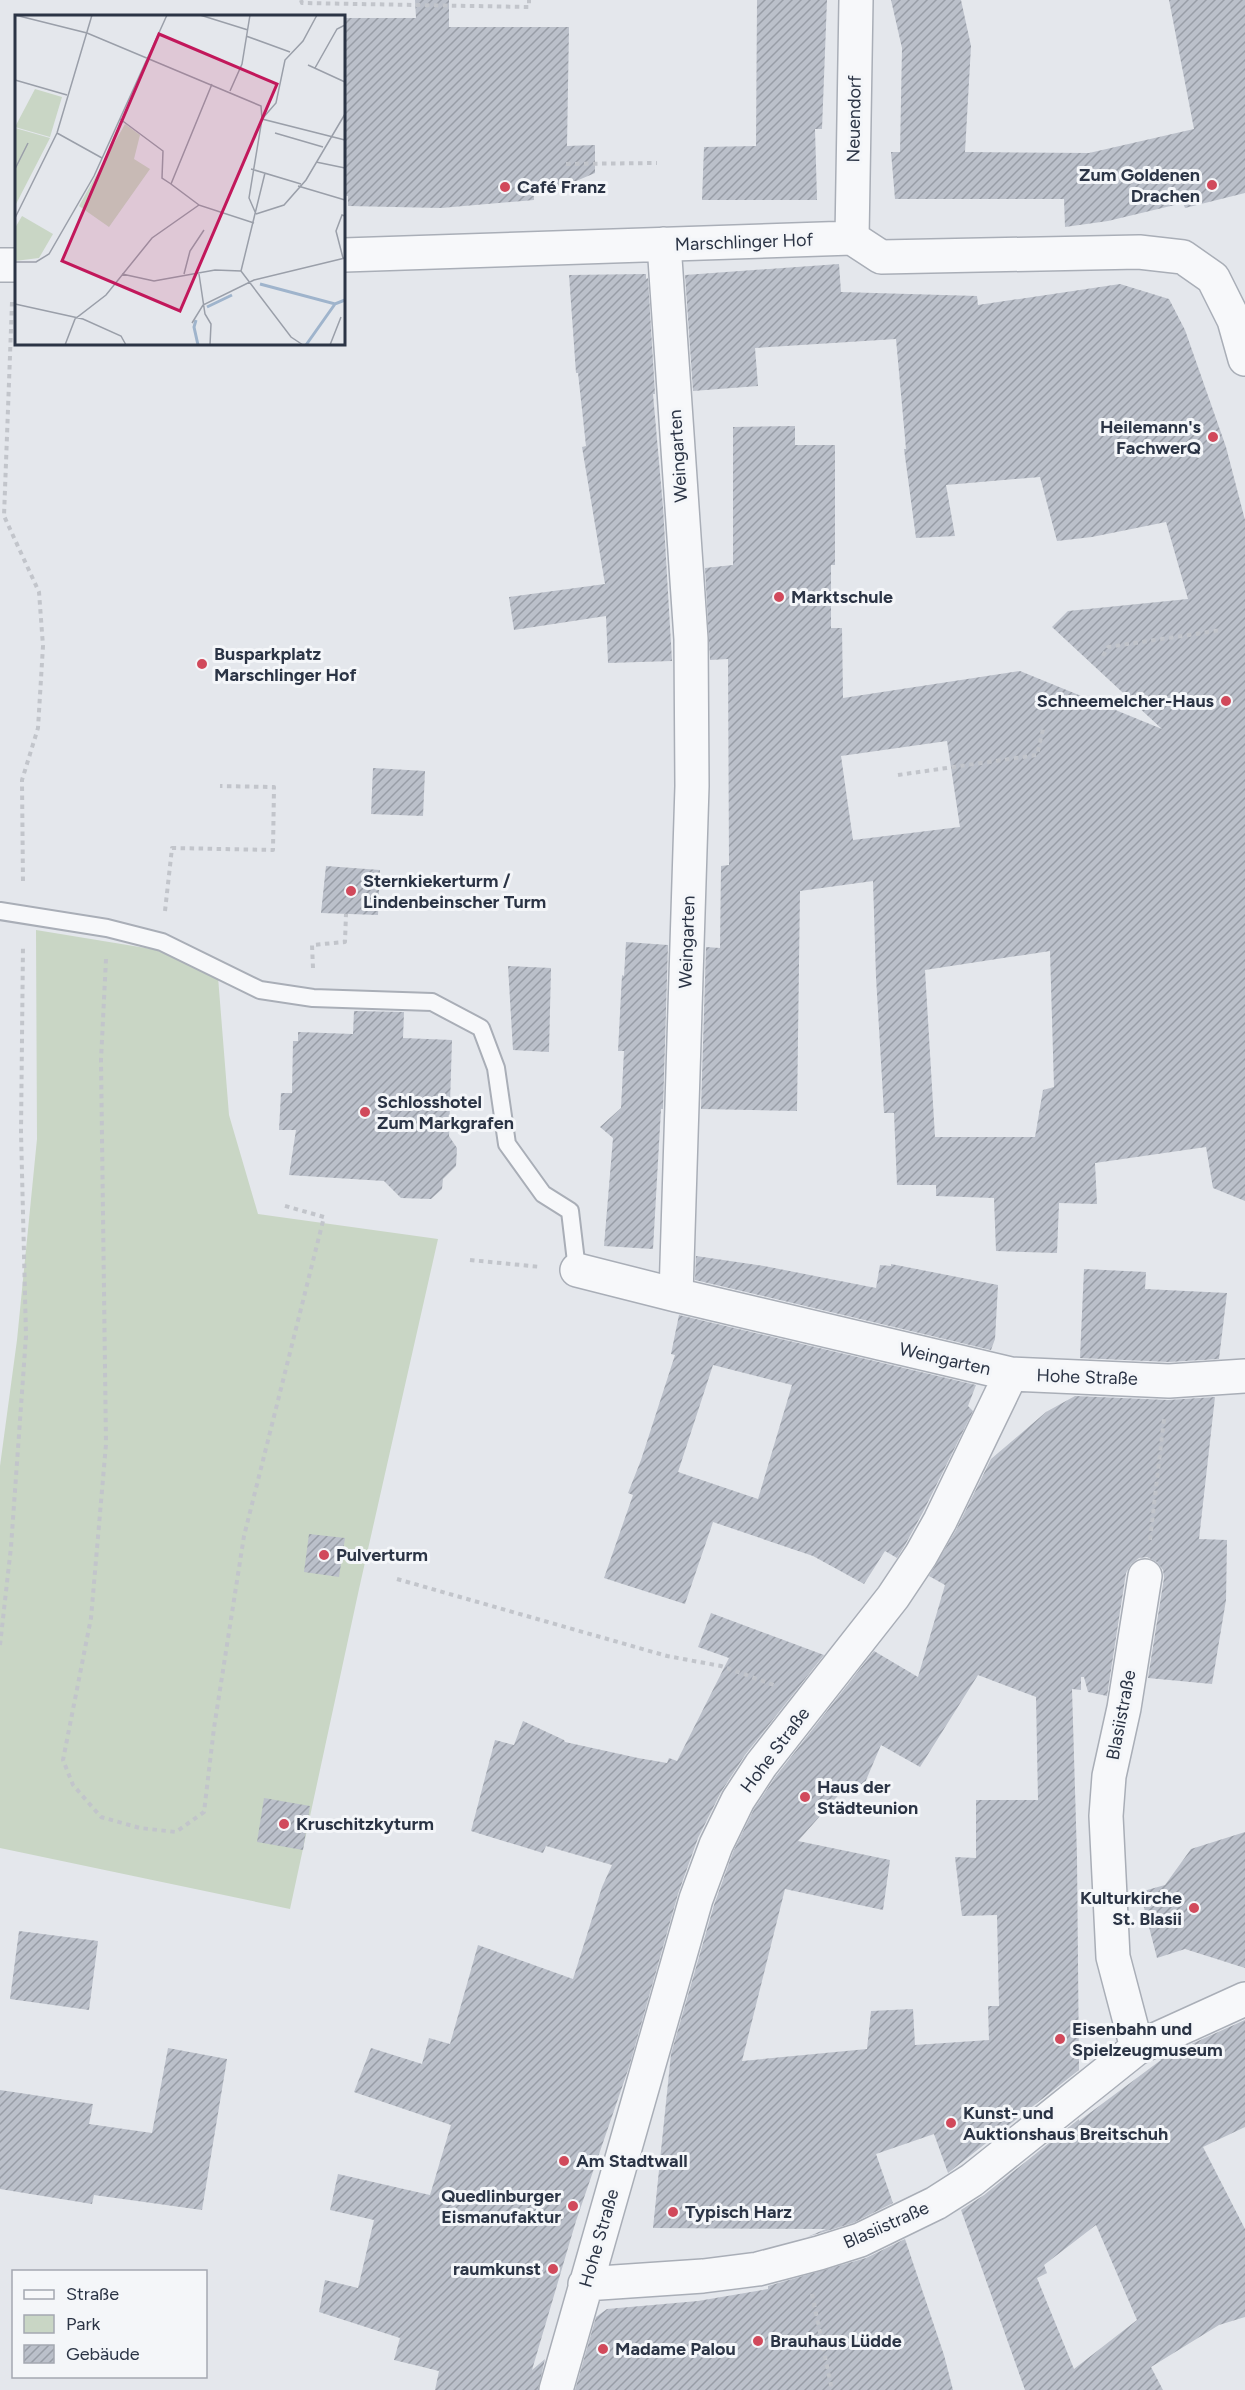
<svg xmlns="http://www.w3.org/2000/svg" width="1245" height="2390" font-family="Figtree,sans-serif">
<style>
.park{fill:#c9d6c5}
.building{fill:url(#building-hatch);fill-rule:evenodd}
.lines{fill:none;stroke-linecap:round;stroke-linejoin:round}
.lane-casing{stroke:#a9aeb7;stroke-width:20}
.street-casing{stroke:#a9aeb7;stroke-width:36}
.path{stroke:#c2c5cb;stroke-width:4;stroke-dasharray:4.5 4.5;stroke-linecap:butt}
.lane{stroke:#f7f8fa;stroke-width:16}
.street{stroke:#f7f8fa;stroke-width:33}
.poi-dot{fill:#d1495b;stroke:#f4f6f9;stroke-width:2}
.labels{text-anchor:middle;stroke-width:6;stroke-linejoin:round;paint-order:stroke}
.street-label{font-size:18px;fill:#2b3445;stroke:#f4f6f9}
.poi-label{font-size:18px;font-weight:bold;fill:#2b3445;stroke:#f4f6f9;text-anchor:start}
.inset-river{fill:none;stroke:#9fb4cc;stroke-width:3}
.inset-road{fill:none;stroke:#9a9fa9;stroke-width:1.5}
.view{fill:#c2185b;fill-opacity:0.15;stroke:#c2185b;stroke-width:3}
.inset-edge{fill:none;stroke:#2b3445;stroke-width:3}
</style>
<defs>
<pattern id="building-hatch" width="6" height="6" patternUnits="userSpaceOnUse" patternTransform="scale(1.5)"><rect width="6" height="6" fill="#bbc0ca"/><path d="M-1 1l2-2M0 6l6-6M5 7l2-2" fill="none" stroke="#989da6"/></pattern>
</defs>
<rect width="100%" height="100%" fill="#e4e7ec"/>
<path class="park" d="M36,930l128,21 54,26 11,138 29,99 180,25 -79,350 -69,320 -290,-61v-382l17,-126 20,-201z"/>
<path class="building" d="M415,0h34v27h120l-2,119 28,-1v28l-33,14h-28v13l-93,8 -93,-2v-10h-4v-178h72z
M757,0h70l-5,129h-7l2,71h-115l2,-53 52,-1z
M891,0h70l10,46 -6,106 124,1 105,-24 -25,-129h76v193l-60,15 -2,-5 -75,18 -43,6 -1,-28h-169l-4,-47h9l2,-104z
M839,264l2,28 136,4 1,9 142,-21 49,15 16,31 41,117 19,73v681l-32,-13 -7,-41 -111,16 2,41 -38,-1 -2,50 -61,-2 -2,-53 -58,-2v-11h-39l-3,-72h-10l-8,-136 -3,-96 -73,10 -3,220 -96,-2 5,-162 14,1 1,-82 8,-1 -1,-206 -18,1 -5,-92 28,-3v-138l62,-1v19h40v120h-4v63h11l1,70 177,-27 142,58 -110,-102 16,-16 120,-12 -22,-77 -74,15 -35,4 -17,-64 -94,8 9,51 -39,2 -12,-89h2l-10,-110 -141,9 3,38 -65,5 -8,-116zM947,741l13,86 -107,13 -12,-84zM1050,951l4,136 -11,3 -8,47h-100l-10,-167z
M646,274v5l2,-1 7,116h-2l10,113 9,154 -64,2 -2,-47 -92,14 -5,-33 96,-13 -23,-137 4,-1 -8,-73h-2l-7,-98z
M373,768l52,3 -2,45 -52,-2z
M326,866l54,4 -2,45 -57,-2z
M626,942l42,3 -5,164h-2l-8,140 -49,-3 9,-108 -13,-11 21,-19 3,-57h-6l4,-76 2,1z
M508,966l43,2 -2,84 -36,-2z
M354,1011l50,1 -1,26 49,2 -3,96 8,12 -1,18 -13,13 -1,10 -11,10 -30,-1 -17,-17 -95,-6 7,-45h-17l2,-37h11l1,-52h5v-9l55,2z
M696,1256l68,10 112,22 4,-23 11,1v-2l107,21 -3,54 -4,11 -296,-70z
M1084,1269l62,3 -1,17 82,4 -8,66 -50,3 -89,-4z
M679,1315l297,70 -8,21 5,5 -50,101 -18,33 -8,13 -12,-7 -21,33 -51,-28 -100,-34 -28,82 -81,-26 29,-83 -5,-2 13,-33 34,-105 -4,-1zM713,1365l79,20 -34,114 -80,-27z
M1075,1396l93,4 47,-3 -16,142 28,1 -1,60 -14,84 -64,-6 16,-100 -1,-8 -6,-8 -10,-5 -8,1 -8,6 -5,9 -19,123 -19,-4 -4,-15h-3v13l-9,-1 5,168 2,213 -131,103 -14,-39 -58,20 17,49 -40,20 -46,14 19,-8 -173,-1 18,-174 43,-149 19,-53 21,-43 22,-33 98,-125 44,26 27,-92 -16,-9 27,-46 35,-71 55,-47zM978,1675l58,22 2,103h-62v58l-21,-1 7,59 35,-1 2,91h-11l1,34 -74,5 -2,-36 -42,2 -4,38 -125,12 43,-172 98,21 7,-50 -92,-19 53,-60 13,4 17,-40 39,22z
M309,1534l36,4 -6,39 -35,-5z
M711,1613l113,42 -79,100 -24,37 -23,46 -20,56 -49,173 -53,154 -44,149 13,-11 -7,31h-103l4,-19 -45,-11 6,-22 -81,-26 6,-32 33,8 16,-68 -44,-10 8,-36 92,21 21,-70 -97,-33 17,-44 51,16 7,-26 21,6 28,-99 95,34 29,-92 10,-22 -66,-19 -3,7 -72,-22 24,-91 19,5 9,-24 41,19 1,2 73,16 29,5 2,-5 8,3 52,-103 -31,-11z
M264,1798l46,8 -7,44 -46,-8z
M1245,1832v136l-60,-19 -28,9 -17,-66 25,-7 26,-36z
M19,1931l79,10 -9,69 -79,-11z
M1245,2020v107l-42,20 42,82v88l-26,8 -68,42 12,23h-138l-64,-180 23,-15 95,-76v2l82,-61 -1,-2zM1096,2225l41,95 -63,49 -37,-91 10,-5 -3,-8z
M168,2048l59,11 -25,151 -108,-15 -2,9 -92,-15v-99l93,14 -4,20 63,9z
M905,2239l39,116 9,35h-378l21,-73 11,-8 91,-8 70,-12v-3l98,-28z"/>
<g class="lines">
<g class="lane-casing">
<path id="lane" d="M0,911l107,17 55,14 98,48 53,8 119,4 49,26 15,40 11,76 36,50 27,17 7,59"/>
</g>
<g class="street-casing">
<path id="street" d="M852,238l4,-238
M664,244l27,395 1,147 -16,509 335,79
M344,255l508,-17 29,19 258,-5 44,5 30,21 21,42 11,39
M0,265h16
M577,1270l99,25
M1137,2048l-24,-91 -7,-141 3,-40 15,-68 21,-132
M585,2284l118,-8 55,-7 61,-16 41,-13 76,-37 36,-23 165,-132 108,-49
M556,2390l140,-491 20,-54 22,-45 23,-35 132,-168 28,-42 19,-34 71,-147 158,7 76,-5"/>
</g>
<path class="path" d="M301,0l1,3 227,4v-7
M566,164l91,-1
M12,302l-8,214 35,76 4,54 -5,82 -16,52 1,104
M1103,656l5,-9 114,-17
M898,775l139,-20 7,-30
M165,911l7,-63 101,2 1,-63 -54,-1
M106,959l-5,101 5,384 -15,174 -28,142 10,25 28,32 39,11 36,4 28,-20 10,-84 30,-192 80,-319 -42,-12
M313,968l-1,-23 33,-3 1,-28
M470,1260l71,7
M1150,1540l14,-121
M397,1579l270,77 54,10 53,19
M0,1645l11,-98 15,-211 -5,-204 2,-187
M812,2294l20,96"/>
<use href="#lane" class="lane"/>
<use href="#street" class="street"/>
</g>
<g class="poi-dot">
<circle cx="1212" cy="185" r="6"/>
<circle cx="505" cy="187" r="6"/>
<circle cx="1213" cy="437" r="6"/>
<circle cx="779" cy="597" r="6"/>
<circle cx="202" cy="664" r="6"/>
<circle cx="1226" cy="701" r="6"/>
<circle cx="351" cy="891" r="6"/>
<circle cx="365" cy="1112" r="6"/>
<circle cx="324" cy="1555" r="6"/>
<circle cx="805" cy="1797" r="6"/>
<circle cx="284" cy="1824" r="6"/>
<circle cx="1194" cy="1908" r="6"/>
<circle cx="1060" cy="2039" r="6"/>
<circle cx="951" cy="2123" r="6"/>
<circle cx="564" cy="2161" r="6"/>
<circle cx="573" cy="2206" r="6"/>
<circle cx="673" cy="2212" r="6"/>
<circle cx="553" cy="2269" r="6"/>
<circle cx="758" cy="2341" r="6"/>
<circle cx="603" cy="2349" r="6"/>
</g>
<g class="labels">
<g class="street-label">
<text transform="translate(854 119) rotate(-89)" y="6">Neuendorf</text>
<text transform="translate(744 242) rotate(-2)" y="6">Marschlinger Hof</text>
<text transform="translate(678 456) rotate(-94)" y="6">Weingarten</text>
<text transform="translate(687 942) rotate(-88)" y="6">Weingarten</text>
<text transform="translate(945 1359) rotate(13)" y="6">Weingarten</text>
<text transform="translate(1087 1377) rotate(2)" y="6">Hohe Straße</text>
<text transform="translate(1121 1715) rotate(-79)" y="6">Blasiistraße</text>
<text transform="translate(775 1750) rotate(-53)" y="6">Hohe Straße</text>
<text transform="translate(886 2225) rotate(-24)" y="6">Blasiistraße</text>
<text transform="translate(599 2238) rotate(-74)" y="6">Hohe Straße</text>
</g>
<g class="poi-label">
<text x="1200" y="181" text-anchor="end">Zum Goldenen<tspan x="1200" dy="21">Drachen</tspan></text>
<text x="517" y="193">Café Franz</text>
<text x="1201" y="433" text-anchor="end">Heilemann's<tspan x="1201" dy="21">FachwerQ</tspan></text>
<text x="791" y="603">Marktschule</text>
<text x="214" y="660">Busparkplatz<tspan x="214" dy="21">Marschlinger Hof</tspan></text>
<text x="1214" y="707" text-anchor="end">Schneemelcher-Haus</text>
<text x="363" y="887">Sternkiekerturm /<tspan x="363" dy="21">Lindenbeinscher Turm</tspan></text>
<text x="377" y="1108">Schlosshotel<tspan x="377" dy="21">Zum Markgrafen</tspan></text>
<text x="336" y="1561">Pulverturm</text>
<text x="817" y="1793">Haus der<tspan x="817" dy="21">Städteunion</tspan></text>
<text x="296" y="1830">Kruschitzkyturm</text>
<text x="1182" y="1904" text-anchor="end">Kulturkirche<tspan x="1182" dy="21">St. Blasii</tspan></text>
<text x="1072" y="2035">Eisenbahn und<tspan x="1072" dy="21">Spielzeugmuseum</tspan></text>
<text x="963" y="2119">Kunst- und<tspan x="963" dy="21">Auktionshaus Breitschuh</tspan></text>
<text x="576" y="2167">Am Stadtwall</text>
<text x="561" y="2202" text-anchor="end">Quedlinburger<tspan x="561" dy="21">Eismanufaktur</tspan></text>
<text x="685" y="2218">Typisch Harz</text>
<text x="541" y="2275" text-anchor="end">raumkunst</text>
<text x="770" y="2347">Brauhaus Lüdde</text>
<text x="615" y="2355">Madame Palou</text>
</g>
</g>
<g transform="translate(15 15)">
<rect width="330" height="330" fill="#e4e7ec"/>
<path d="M7,201l31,18 -14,24 -24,3v-33z" fill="#c9d6c5"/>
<path d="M20,74l27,8 -12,40 -35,-10zM0,113l35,10 -35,68z" fill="#c9d6c5"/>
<path d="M110,109l15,11 -6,24 16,10 -41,58 -30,-21z" fill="#c9d6c5"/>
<path class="inset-river" d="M245,269l75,20 10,-4M192,292l25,-12M181,305l-2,7 4,18M291,330l29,-41"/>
<path class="inset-road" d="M0,0l72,18 174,73 1,13 -13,79 7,16M185,0l48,15M302,0l-14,26 -18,19 -9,43 -14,16 83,21M231,21l44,16M293,50l37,17M300,53l22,-39 8,-4M0,65l52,15M215,76l12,-27 8,-49M105,104l43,32 -1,27 9,6M42,118l45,25M260,118l48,14M301,147l29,6M0,154l13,-26M236,154l50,15M283,171l47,14M184,190l-28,-21 41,-100M241,199l28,-9 22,-25 39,-66M0,203l42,-85 35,-118M328,243l-7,-27 6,-16 3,1M0,247h21l13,-8 45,-78 73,-161M226,256l24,-98M107,259l32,7 61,-11 26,1 50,66 12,8M169,259l6,-23 14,-21M184,259l6,40 6,10 -1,21M0,289l68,15 38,17 5,9M177,308l11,-18 51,-25 91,-22M50,330l10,-26 31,-24 46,-57 47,-33 55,18M315,330l11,-28"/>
<path class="view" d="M144,19l118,50 -97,227 -118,-50z"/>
<rect width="330" height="330" class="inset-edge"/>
</g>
<rect x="12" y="2270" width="195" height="108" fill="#f4f6f9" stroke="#a4a8b1" stroke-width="1.5"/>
<rect x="24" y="2290" width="30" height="9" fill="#f7f8fa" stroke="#a4a8b1" stroke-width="1.5"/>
<text x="66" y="2300" font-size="18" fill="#2b3445">Straße</text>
<rect x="24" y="2315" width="30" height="18" fill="#c9d6c5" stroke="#a4a8b1" stroke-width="1.5"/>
<text x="66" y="2330" font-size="18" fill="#2b3445">Park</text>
<rect x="24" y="2345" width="30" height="18" fill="url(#building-hatch)" stroke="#a4a8b1" stroke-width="1.5"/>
<text x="66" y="2360" font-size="18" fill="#2b3445">Gebäude</text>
</svg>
